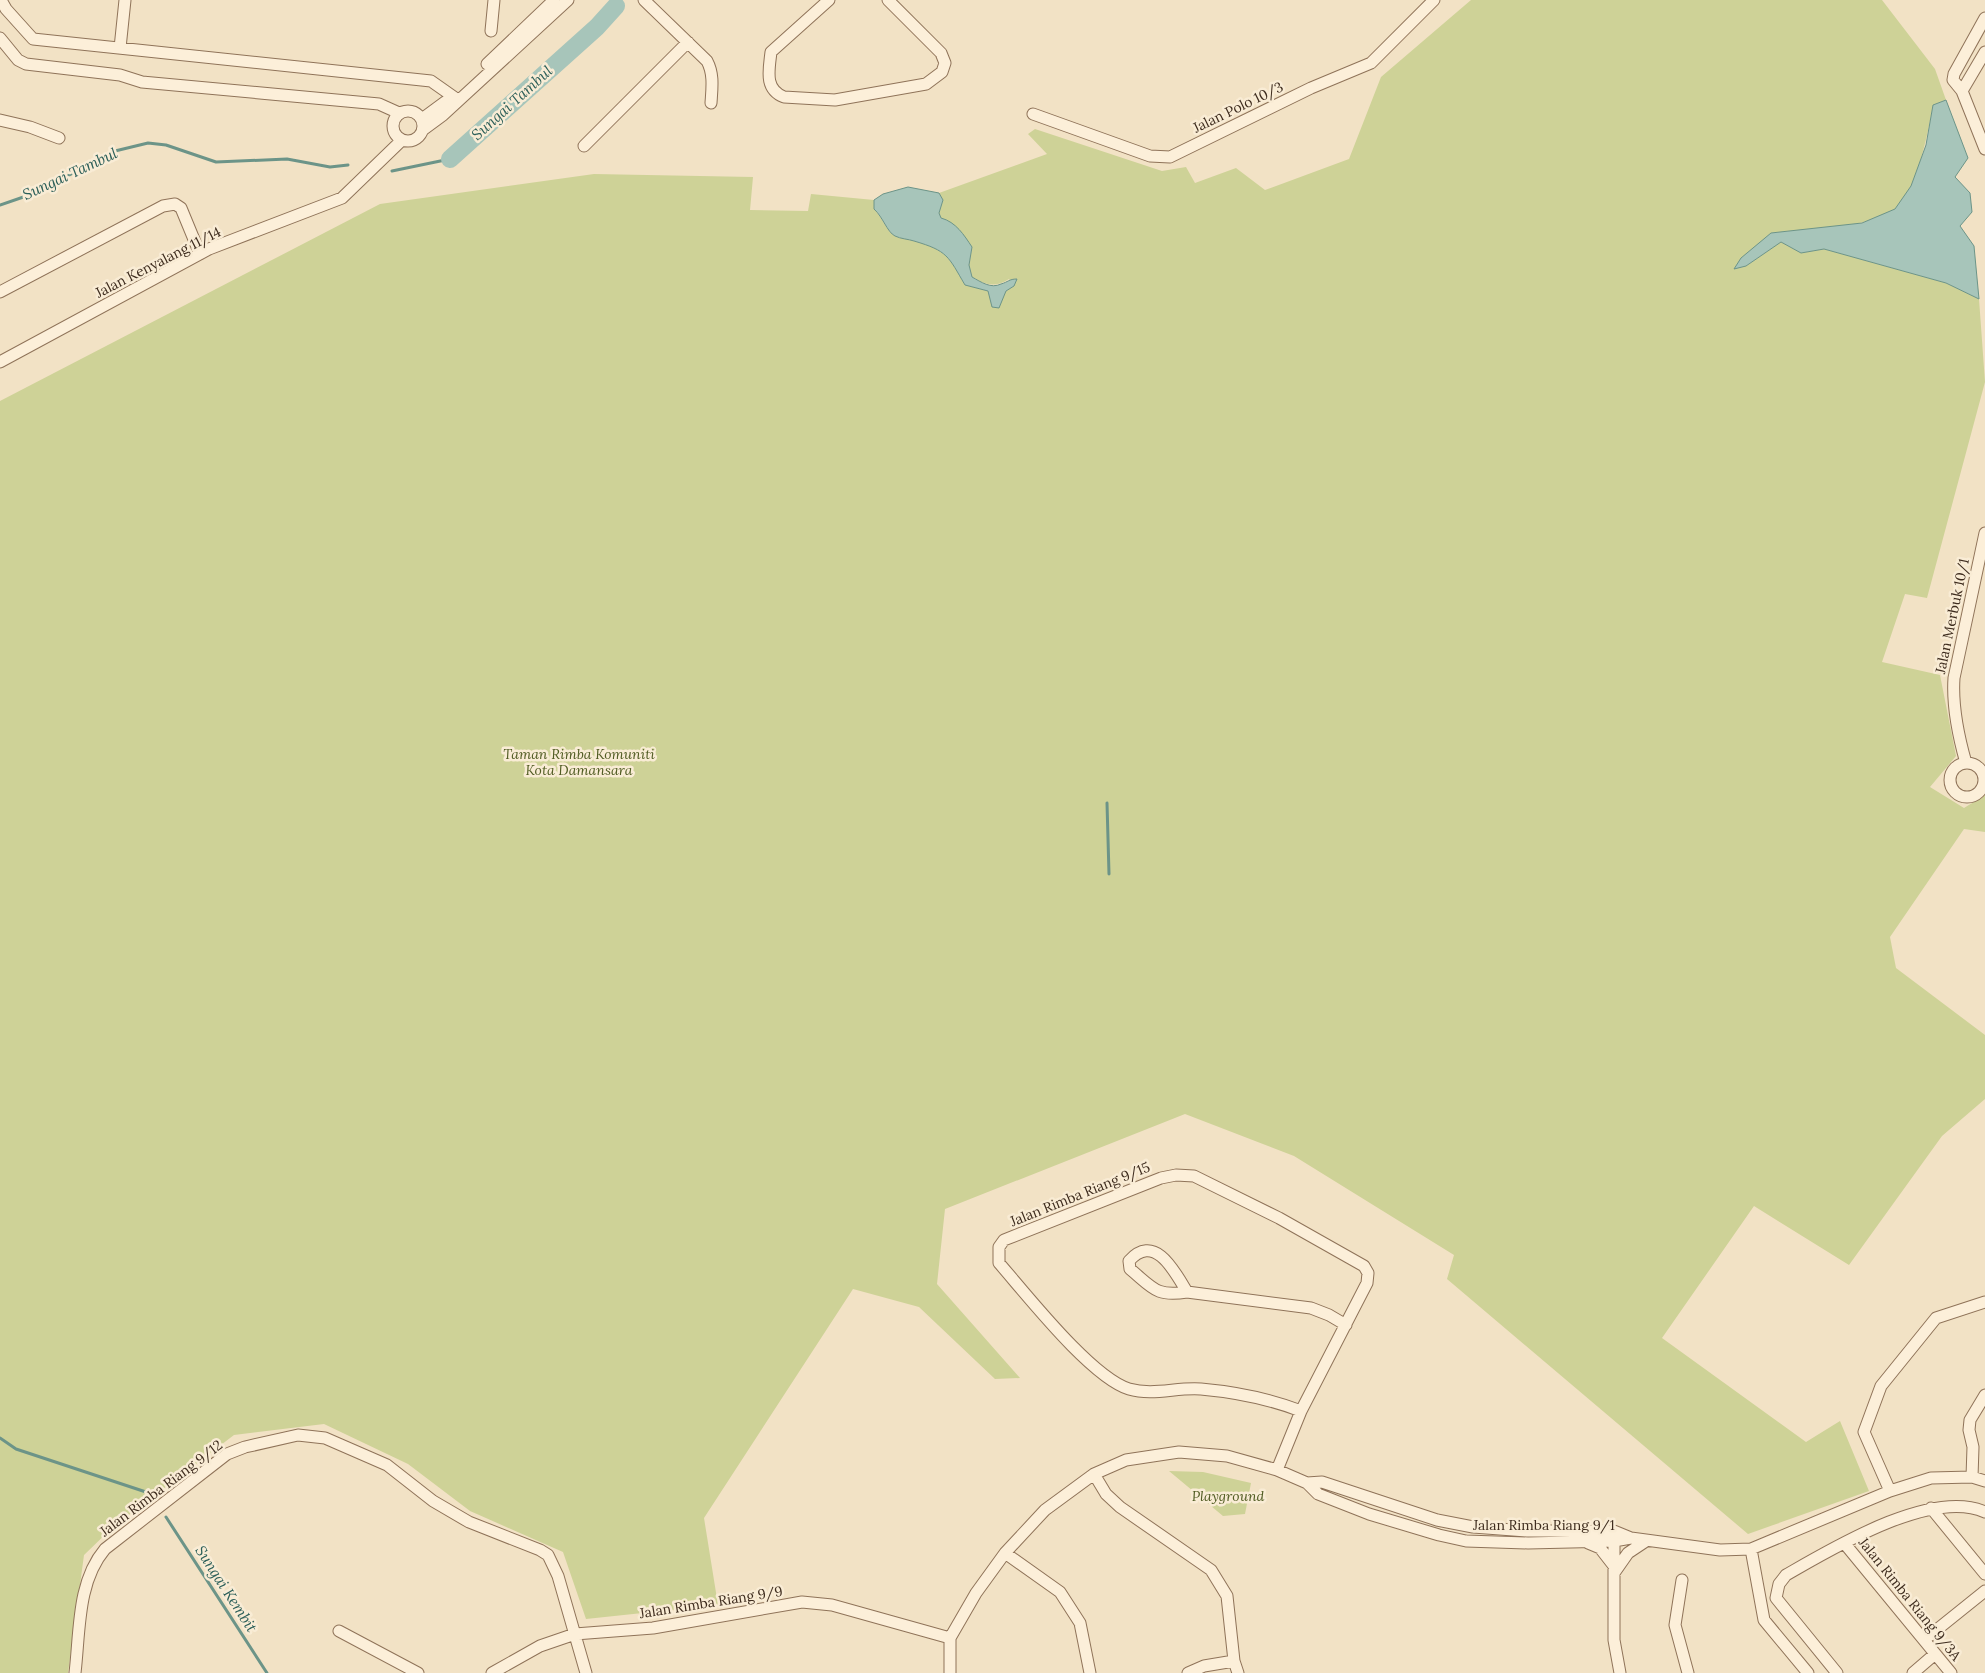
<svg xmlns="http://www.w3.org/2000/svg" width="1985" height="1673" font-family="Lora,serif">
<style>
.green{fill:#ced297}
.water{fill:#a7c5ba;stroke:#6c9488}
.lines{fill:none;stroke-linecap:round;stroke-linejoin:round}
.stream{stroke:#6c9488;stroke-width:3}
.river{stroke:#a7c5ba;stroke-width:18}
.minor-casing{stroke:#8f7359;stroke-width:13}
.minor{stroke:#fcefd9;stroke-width:11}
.labels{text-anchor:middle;stroke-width:5;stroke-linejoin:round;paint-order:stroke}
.street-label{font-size:14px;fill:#3e2c1e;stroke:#f9ecd5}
.park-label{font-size:14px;font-style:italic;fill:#515c23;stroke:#f9ecd5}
.water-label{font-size:15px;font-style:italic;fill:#2c5f59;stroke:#f9ecd5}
</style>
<rect width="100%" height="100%" fill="#f2e2c5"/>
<path class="green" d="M1471,0h411l53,69 11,31 -13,5c-5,27 -16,87 -38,104 -27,20 -91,20 -124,24l-25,33 35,-24 20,11 23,-4 122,34 33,16 6,83 -58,216 -22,-4 -23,68 58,13 16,81 -26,31 34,21 21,-13v37l-21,-3 -74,108 6,31 89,67v64l-43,37 -93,129 -95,-59 -92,132 144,104 34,-21 29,70 -121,43 -301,-255 7,-24 -160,-99 -109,-42 -240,95 -8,75 83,94 -25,1 -76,-72 -66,-18 -149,229 14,87 -132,14 -23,-67 -93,-41 -62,-47 -84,-40 -90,11 -121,92 -29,28 -16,118h-68v-1272l380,-197 214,-30 159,3 -3,33 58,1 3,-17 63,6v9c8,8 13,23 21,27 6,3 13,3 19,5 34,10 34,15 51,44l23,6 4,15 14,-15 8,-5 -5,-7c-14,9 -23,6 -37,-2l-3,-12 3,-18 -31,-29 -2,-5 4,-13 -4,-7 108,-39 -19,-20 7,-5 127,42 24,-4 9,16 41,-15 29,22 84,-31 32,-82z
M1169,1471l34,1 48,11 -6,31 -22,2z"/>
<path class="water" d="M1946,100l22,58 -13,19 15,16 2,19 -12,14 14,20 5,53 -33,-16 -122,-34 -23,4 -20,-11 -35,24 -12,3 7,-11 30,-25 91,-10 33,-14 16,-23 15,-41 7,-40z
M908,187l31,6 4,7 -4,13 2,5c15,4 23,17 31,29l-3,18 3,12c9,5 19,12 29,7 7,-2 8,-5 16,-5l-3,7 -8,5 -7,17 -7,-1 -4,-16 -23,-6c-17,-29 -17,-34 -51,-44 -6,-2 -13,-2 -19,-5 -8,-4 -12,-19 -21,-27v-9l9,-6z"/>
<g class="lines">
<path class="stream" d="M392,171l58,-12
M0,205l35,-12 80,-42 33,-8 18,2 50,17 71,-3 43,8 18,-2
M1107,803l2,71
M0,1438l16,11 133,44
M166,1517l101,156"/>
<path class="river" d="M450,159l147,-132 19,-21"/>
<g class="minor-casing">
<path id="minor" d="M1,0l5,9 27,30 398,42 27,19
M644,0l63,61c7,13 5,27 4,42
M829,0l-58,52c-2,18 -7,37 13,45l51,3 91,-16 16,-12 3,-9 -4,-10 -53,-53
M1985,18l-31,56 -1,6 9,11 23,58
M491,31l3,-31
M0,38l18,22 8,4 94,11 22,7 237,22 20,9
M120,48l5,-48
M487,64l67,-64
M1962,91l23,-39
M393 126a15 15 0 1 1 30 0a15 15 0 1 1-30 0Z
M1033,114l117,42 20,1 141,-69 60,-25 63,-63
M422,119l23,-17
M0,120l30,7 29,11
M424,129l19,-14 125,-115
M584,146l104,-104
M0,292l163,-86 12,-2 6,4 19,46
M0,362l209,-113 133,-51 60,-58
M1950 780a17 17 0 1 1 34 0a17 17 0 1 1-34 0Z
M1966,763c-8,-28 -14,-56 -12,-85l31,-145
M1176,1175l18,1 85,42 85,48 4,7 -1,10 -66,128c-31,-12 -67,-19 -100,-22 -24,-2 -48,7 -72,0 -38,-12 -102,-94 -130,-126v-16l5,-7 157,-62z
M1187,1292c-12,-20 -32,-60 -58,-31l1,8c23,19 26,28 57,23l124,16 18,7 17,10
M1277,1470l24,-59
M1094,1474l12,20 14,13 91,63 16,26 7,65 4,12
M1972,1477l1,-30 -4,-17 1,-10 15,-25
M1307,1483l15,-1 115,38 36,7 54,4h87l17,7
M1890,1491l-26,-59 17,-46 55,-68 49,-16
M1931,1508l54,66
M1614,1535v105l6,33
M1588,1543l12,5 14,18
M1845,1544l106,129
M1751,1549l13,71 44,53
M1005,1553l55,39 20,31 10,50
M1614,1573l14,-20 18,-12
M1682,1580l-7,45 13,48
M339,1631l79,42
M1924,1640l61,-49
M75,1673c5,-42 2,-91 30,-124l122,-95 18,-7 53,-12 27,3 62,27 46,36 36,21 71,28 8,5 10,21 28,97
M492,1673l48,-27 35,-12 78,-6 149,-26 30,3 118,33
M950,1673v-35l26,-45 29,-40 40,-43 49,-36 32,-14 53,-8 48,4 50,14 30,13 11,11 51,20 70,21 27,6 62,2 86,-2 17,-3 89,12 31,-1 139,-58 41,-13 41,-1 13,4
M1188,1673l16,-7 30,-5
M1837,1673l-61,-75 3,-14 7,-9c47,-27 146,-87 199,-63
M1913,1673l22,-19"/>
</g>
<use href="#minor" class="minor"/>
</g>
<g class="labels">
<g class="street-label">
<text transform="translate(1238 107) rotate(-26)" y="5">Jalan Polo 10/3</text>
<text transform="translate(158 262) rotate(-27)" y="5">Jalan Kenyalang 11/14</text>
<text transform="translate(1952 616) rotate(-78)" y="5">Jalan Merbuk 10/1</text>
<text transform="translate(1080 1194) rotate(-22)" y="5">Jalan Rimba Riang 9/15</text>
<text transform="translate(161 1488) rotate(-37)" y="5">Jalan Rimba Riang 9/12</text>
<text x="1544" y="1530">Jalan Rimba Riang 9/1</text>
<text transform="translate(1910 1599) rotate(51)" y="5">Jalan Rimba Riang 9/3A</text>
<text transform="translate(711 1602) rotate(-9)" y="5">Jalan Rimba Riang 9/9</text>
</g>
<g class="park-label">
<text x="579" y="759">Taman Rimba Komuniti<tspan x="579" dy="16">Kota Damansara</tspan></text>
<text x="1228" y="1501">Playground</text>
</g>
<g class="water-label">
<text transform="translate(512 103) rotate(-42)" y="5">Sungai Tambul</text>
<text transform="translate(70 174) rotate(-25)" y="5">Sungai Tambul</text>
<text transform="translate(226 1589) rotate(57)" y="5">Sungai Kembit</text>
</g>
</g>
</svg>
